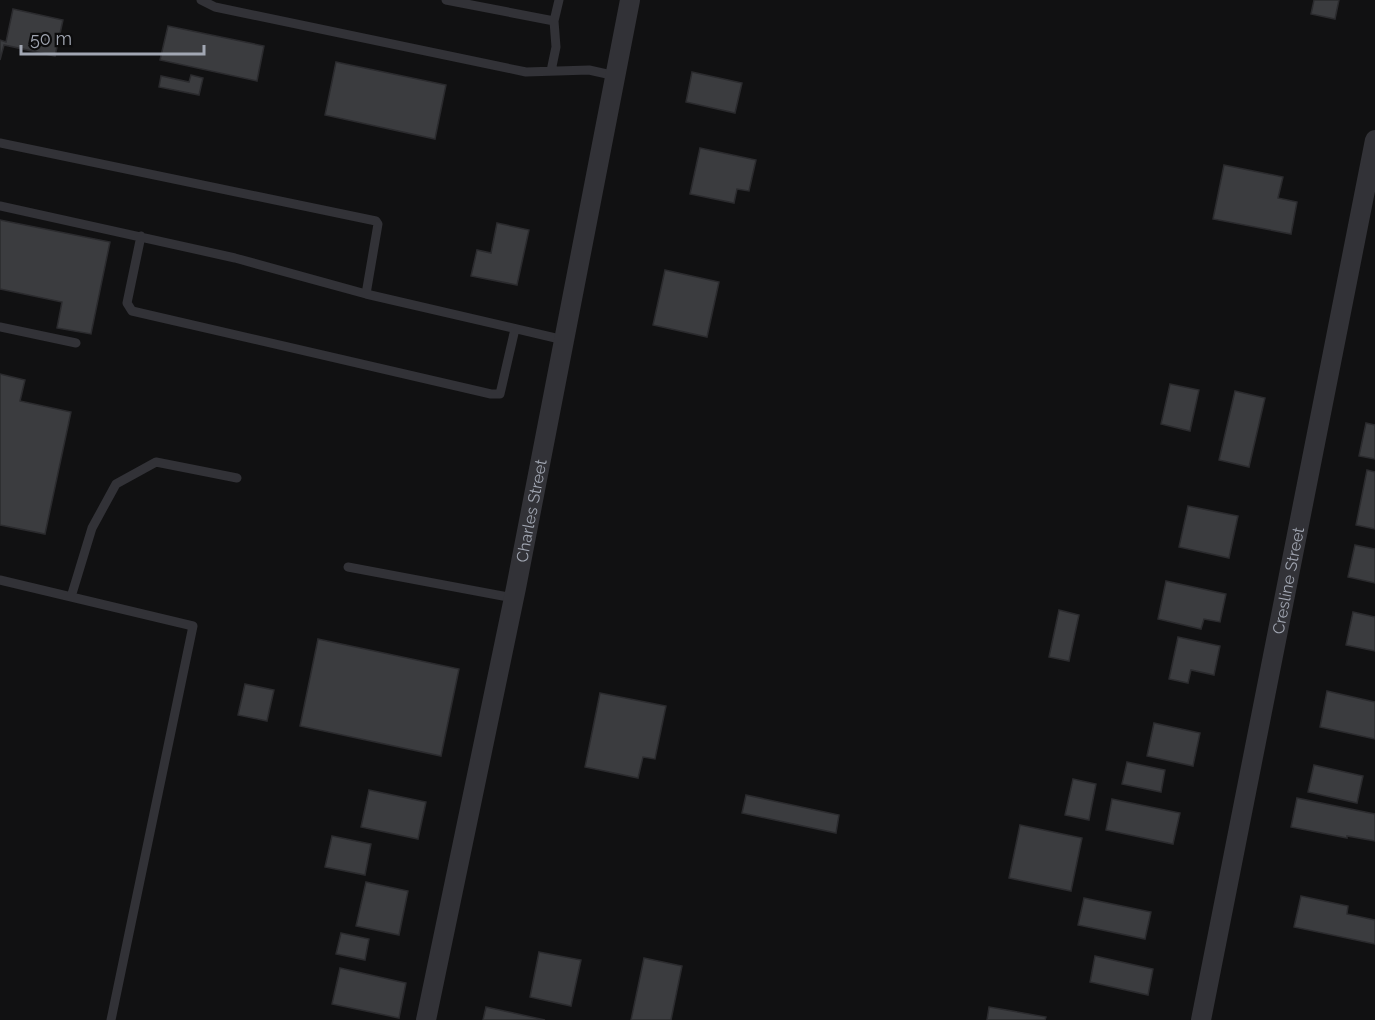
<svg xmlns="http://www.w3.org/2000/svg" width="1375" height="1020" font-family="Raleway,sans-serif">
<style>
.building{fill:#3b3c3f;stroke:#2b2b2e;stroke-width:1.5}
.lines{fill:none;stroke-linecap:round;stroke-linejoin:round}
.service{stroke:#323237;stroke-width:9}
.minor{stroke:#323237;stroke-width:20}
.labels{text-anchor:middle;stroke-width:4.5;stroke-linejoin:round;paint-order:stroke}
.street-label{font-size:16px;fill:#a2a7b3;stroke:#0c0c0d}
</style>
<rect width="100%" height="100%" fill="#111112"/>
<path class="building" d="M1314,0h25l-4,19 -24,-5z
M13,9l50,11 -8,36 -51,-11 -4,15v-20l6,2z
M168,26l96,20 -7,35 -97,-21z
M336,62l110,23 -11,54 -110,-24z
M692,72l50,11 -7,30 -49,-11z
M191,75l12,3 -4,17 -40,-8 2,-11 28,6z
M700,148l56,12 -7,31 -12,-2 -3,14 -44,-9z
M1224,165l59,12 -5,21 19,4 -6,32 -78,-15z
M0,220l110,22 -19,92 -34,-6 5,-26 -62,-13z
M497,223l32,7 -12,55 -46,-9 6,-26 14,3z
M665,270l54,12 -12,55 -54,-12z
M0,374l25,6 -5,21 51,11 -26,122 -45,-9z
M1170,384l29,6 -9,41 -29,-7z
M1235,391l30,7 -16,69 -30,-7z
M1366,423l9,2v34l-16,-3z
M1367,470l8,2v57l-19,-4z
M1188,506l50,10 -9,42 -50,-11z
M1355,545l20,4v34l-27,-6z
M1166,581l60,13 -6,28 -16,-3 -3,10 -43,-10z
M1059,610l20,5 -10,46 -20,-4z
M1353,612l22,5v34l-29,-6z
M1178,637l42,9 -6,29 -23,-5 -3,13 -19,-4z
M318,639l141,30 -18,87 -141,-30z
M245,684l29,6 -7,31 -29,-6z
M1327,691l48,11v37l-55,-12z
M600,693l66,13 -11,53 -12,-2 -5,21 -53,-11z
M1154,723l46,10 -7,33 -46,-10z
M1127,762l38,8 -4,22 -39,-8z
M1314,765l49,11 -6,27 -49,-11z
M1073,779l23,5 -7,36 -24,-5z
M369,790l57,12 -8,37 -57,-12z
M746,795l93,20 -3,18 -94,-20z
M1297,798l78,16v27l-28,-5v2l-56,-11z
M1112,799l68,14 -7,31 -67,-14z
M1020,825l62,13 -11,53 -62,-13z
M332,836l39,8 -6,31 -40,-8z
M366,882l42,9 -9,44 -43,-9z
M1301,896l47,10 -1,8 28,6v24l-81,-17z
M1084,898l67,14 -6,27 -67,-14z
M341,933l28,6 -4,21 -29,-6z
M539,952l42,8 -10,46 -41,-9z
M1095,956l58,13 -5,26 -58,-13z
M644,958l38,8 -11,54h-40z
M340,968l66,15 -7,35 -67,-14z
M486,1007l59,13h-62z
M989,1007l57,10 -1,3h-58z"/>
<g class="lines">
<path class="service" d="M201,0l14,7 311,65 63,-2 27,6
M446,0l108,21
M551,71l5,-24 -2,-26 5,-21
M0,143l376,78 2,3 -12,70
M0,206l235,52 131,36 198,46
M141,236l-14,67 5,8 359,83h9l15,-65
M0,327l76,16
M348,567l165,31
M0,580l193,46 -82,394
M71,597l21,-69 24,-44 40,-22 81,16"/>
<g class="minor">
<path id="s1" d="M426,1020l90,-432 114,-588"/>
<path id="s2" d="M1201,1020l174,-880"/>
</g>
</g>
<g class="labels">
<g class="street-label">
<text dy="6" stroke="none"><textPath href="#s1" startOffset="520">Charles Street</textPath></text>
<text dy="6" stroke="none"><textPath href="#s2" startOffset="448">Cresline Street</textPath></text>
</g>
</g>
<path d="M21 45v9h183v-9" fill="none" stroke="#a2a7b3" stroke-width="3"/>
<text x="30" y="45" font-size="18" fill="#a2a7b3" stroke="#0c0c0d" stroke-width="4.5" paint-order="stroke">50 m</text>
</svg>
